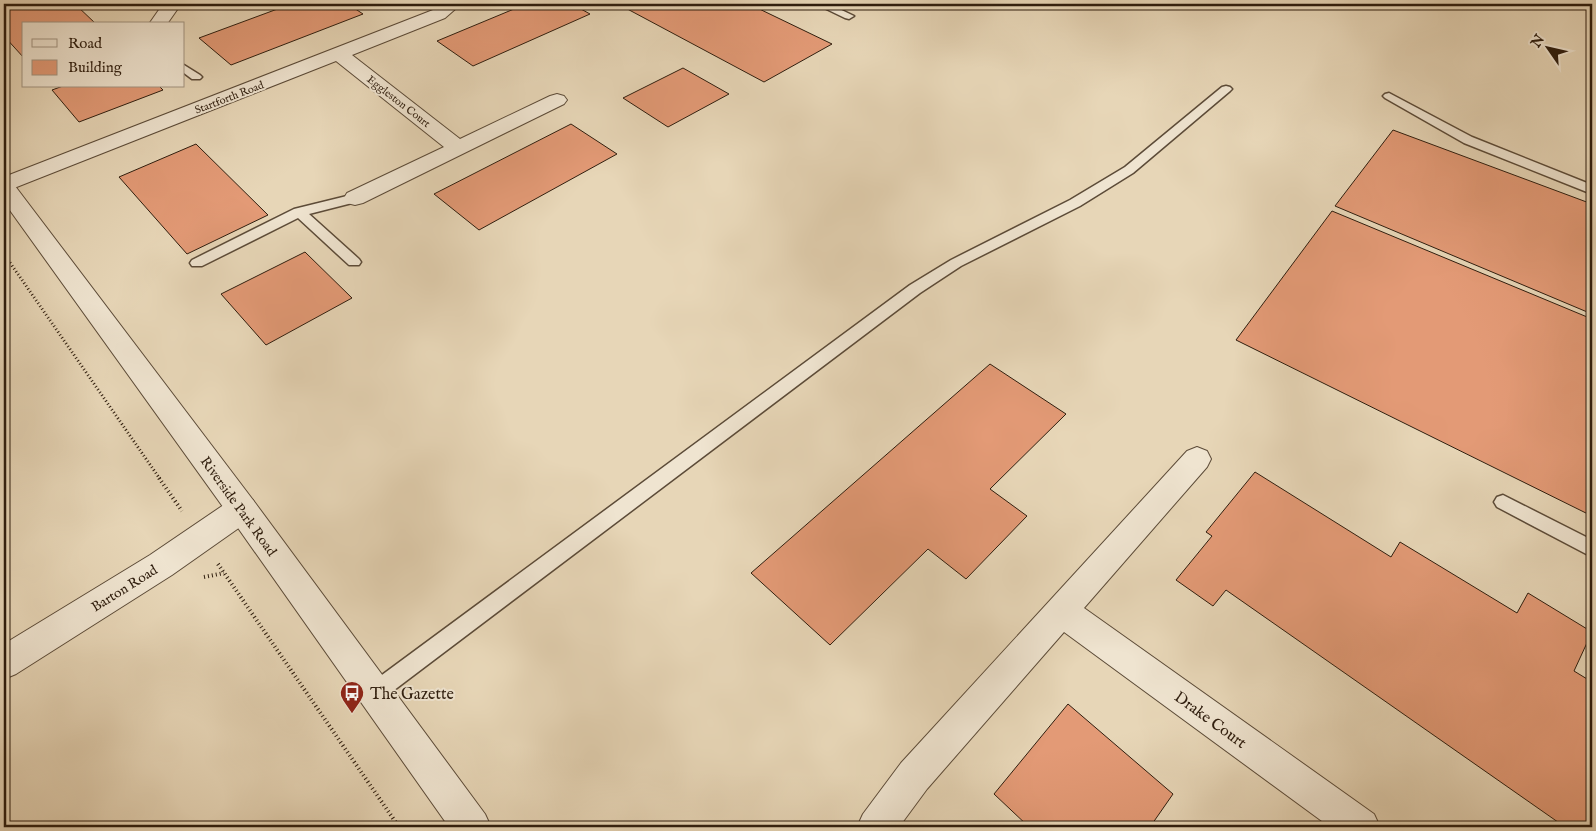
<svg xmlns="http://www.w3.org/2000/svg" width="1596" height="831" font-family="'IM FELL English',serif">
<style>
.building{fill:#e39a76;stroke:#2e1d0e}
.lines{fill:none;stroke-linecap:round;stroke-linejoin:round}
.service-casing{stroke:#5c4b38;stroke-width:3}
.minor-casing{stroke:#5c4b38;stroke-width:2}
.tertiary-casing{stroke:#5c4b38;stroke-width:2}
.path-far1{stroke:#2e1d0e;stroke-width:3;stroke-dasharray:1 2.5;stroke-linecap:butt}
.path{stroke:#2e1d0e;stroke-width:4;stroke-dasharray:1 3;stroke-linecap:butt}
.service{fill:#efe4d0;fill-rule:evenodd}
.minor{fill:#efe4d0;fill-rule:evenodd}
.tertiary{fill:#efe4d0;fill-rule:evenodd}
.labels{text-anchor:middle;stroke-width:4;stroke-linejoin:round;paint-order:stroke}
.far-street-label{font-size:11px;fill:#2e1d0e;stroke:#efe4d0}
.street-label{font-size:14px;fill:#2e1d0e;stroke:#efe4d0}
.near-poi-label{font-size:16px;fill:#2e1d0e;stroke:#efe4d0;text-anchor:start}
.near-street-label{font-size:16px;fill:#2e1d0e;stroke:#efe4d0}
</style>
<rect width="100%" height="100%" fill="#e7d6b7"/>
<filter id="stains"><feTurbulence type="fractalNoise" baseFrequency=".004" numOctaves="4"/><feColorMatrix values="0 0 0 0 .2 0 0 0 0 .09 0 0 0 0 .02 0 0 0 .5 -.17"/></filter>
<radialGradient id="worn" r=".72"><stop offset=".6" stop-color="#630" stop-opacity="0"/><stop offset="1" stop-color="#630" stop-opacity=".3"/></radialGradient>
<path class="building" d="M19,4h56l21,20h-72v34l-20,-22v-27z
M291,4h57l15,10 -132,51 -32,-27z
M526,4h46l18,10 -117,52 -36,-25z
M618,4h131l83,40 -68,38z
M683,68l46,26 -61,33 -45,-29z
M63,86h96l4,4 -84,32 -27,-32z
M571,124l46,30 -138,76 -45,-36z
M1393,130l199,74v110l-257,-108z
M196,144l72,71 -81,39 -68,-77z
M1332,211l260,108v197l-356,-176z
M305,252l47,46 -86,47 -45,-51z
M990,364l76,50 -76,75 37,27 -61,63 -38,-30 -98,96 -79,-72z
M1255,472l136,85 9,-15 117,71 11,-20 64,39 -18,39 18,11v145h-27l-339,-237 -13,16 -37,-26 36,-44 -6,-4z
M1068,704l105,90 -23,33h-121l-35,-33z"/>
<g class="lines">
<g class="service-casing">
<path id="service" d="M816,4h13l25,12 -5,3 -4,-1z
M184,65l16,10 2,2 -2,2h-8l-8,-6z
M1226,86l4,1 2,2 -2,2 -97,82 -53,33 -119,60 -41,27 -539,407 -7,3 -7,-3 -3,-7 3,-7 543,-401 41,-25 119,-60 55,-33 97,-80z
M1389,93l83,44 120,48v9l-128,-51 -79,-45 -2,-2 2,-2z
M355,194l5,1 2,3 -2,3 -51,13 50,45 2,3 -2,3h-10l-51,-47 -96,48h-10l-2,-3 2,-3 102,-51z
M1503,495l89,45v17l-95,-50 -3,-5 3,-5z"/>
</g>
<g class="minor-casing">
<path id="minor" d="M163,4h18l-14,20h-18z
M441,4h20l-16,14 -93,37 108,84 90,-43 7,-2 7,2 3,4 -3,4 -201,99 -8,2 -8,-2 -3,-5 3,-5 97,-46 -108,-86 -332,131v-15l429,-167z
M1197,447l10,4 4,8 -4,8 -123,141 290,206 6,13h-50l-266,-195 -137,157 -28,38h-42l6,-13 38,-51 286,-312z
M242,496l11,4 4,9 -4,9 -81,57 -156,99 -12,5v-35l146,-89 81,-55z"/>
</g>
<g class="tertiary-casing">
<path id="tertiary" d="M4,180l8,2 241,318 232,314 6,13h-42l-218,-309 -227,-316z"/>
</g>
<path class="path-far1" d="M4,254l156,225"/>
<path class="path" d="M159,478l23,33
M218,564l181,263
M204,577l20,-4"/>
<use href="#service" class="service"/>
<use href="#minor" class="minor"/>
<use href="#tertiary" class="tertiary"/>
</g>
<defs>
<g id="bus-pin" transform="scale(1.25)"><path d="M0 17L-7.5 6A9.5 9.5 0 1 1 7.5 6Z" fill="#8f2418" stroke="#efe4d0"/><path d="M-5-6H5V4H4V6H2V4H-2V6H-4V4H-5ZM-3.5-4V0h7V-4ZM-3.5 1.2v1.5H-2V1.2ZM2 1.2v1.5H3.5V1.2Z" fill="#fff"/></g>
</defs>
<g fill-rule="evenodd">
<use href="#bus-pin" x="352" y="693"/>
</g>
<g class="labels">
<g class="far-street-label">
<text transform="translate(229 97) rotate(-21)" y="4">Startforth Road</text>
<text transform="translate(399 101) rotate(38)" y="4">Eggleston Court</text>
</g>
<g class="street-label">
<text transform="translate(239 506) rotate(54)" y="5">Riverside Park Road</text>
<text transform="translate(124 588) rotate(-32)" y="5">Barton Road</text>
</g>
<g class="near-poi-label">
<text x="370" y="699">The Gazette</text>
</g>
<g class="near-street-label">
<text transform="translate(1211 719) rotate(36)" y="6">Drake Court</text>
</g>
</g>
<rect width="1596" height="831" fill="none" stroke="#e7d6b7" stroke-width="20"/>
<rect x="5" y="5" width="1586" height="821" fill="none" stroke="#2e1d0e" stroke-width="2.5"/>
<rect x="10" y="10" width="1576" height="811" fill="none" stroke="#2e1d0e"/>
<rect x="22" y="22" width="162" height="65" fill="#efe4d0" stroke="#a29482"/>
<rect x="32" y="39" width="25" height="8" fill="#efe4d0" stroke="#a29482"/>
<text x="68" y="48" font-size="15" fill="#2e1d0e">Road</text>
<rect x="32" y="60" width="25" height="15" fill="#e39a76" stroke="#a29482"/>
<text x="68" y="72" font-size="15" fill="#2e1d0e">Building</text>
<g transform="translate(1548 48) rotate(304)" stroke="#efe4d0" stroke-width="4" paint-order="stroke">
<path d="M0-4L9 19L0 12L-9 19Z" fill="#2e1d0e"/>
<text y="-8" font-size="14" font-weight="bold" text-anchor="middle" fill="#2e1d0e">N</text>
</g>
<rect width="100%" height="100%" filter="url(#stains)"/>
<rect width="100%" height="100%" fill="url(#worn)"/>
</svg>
